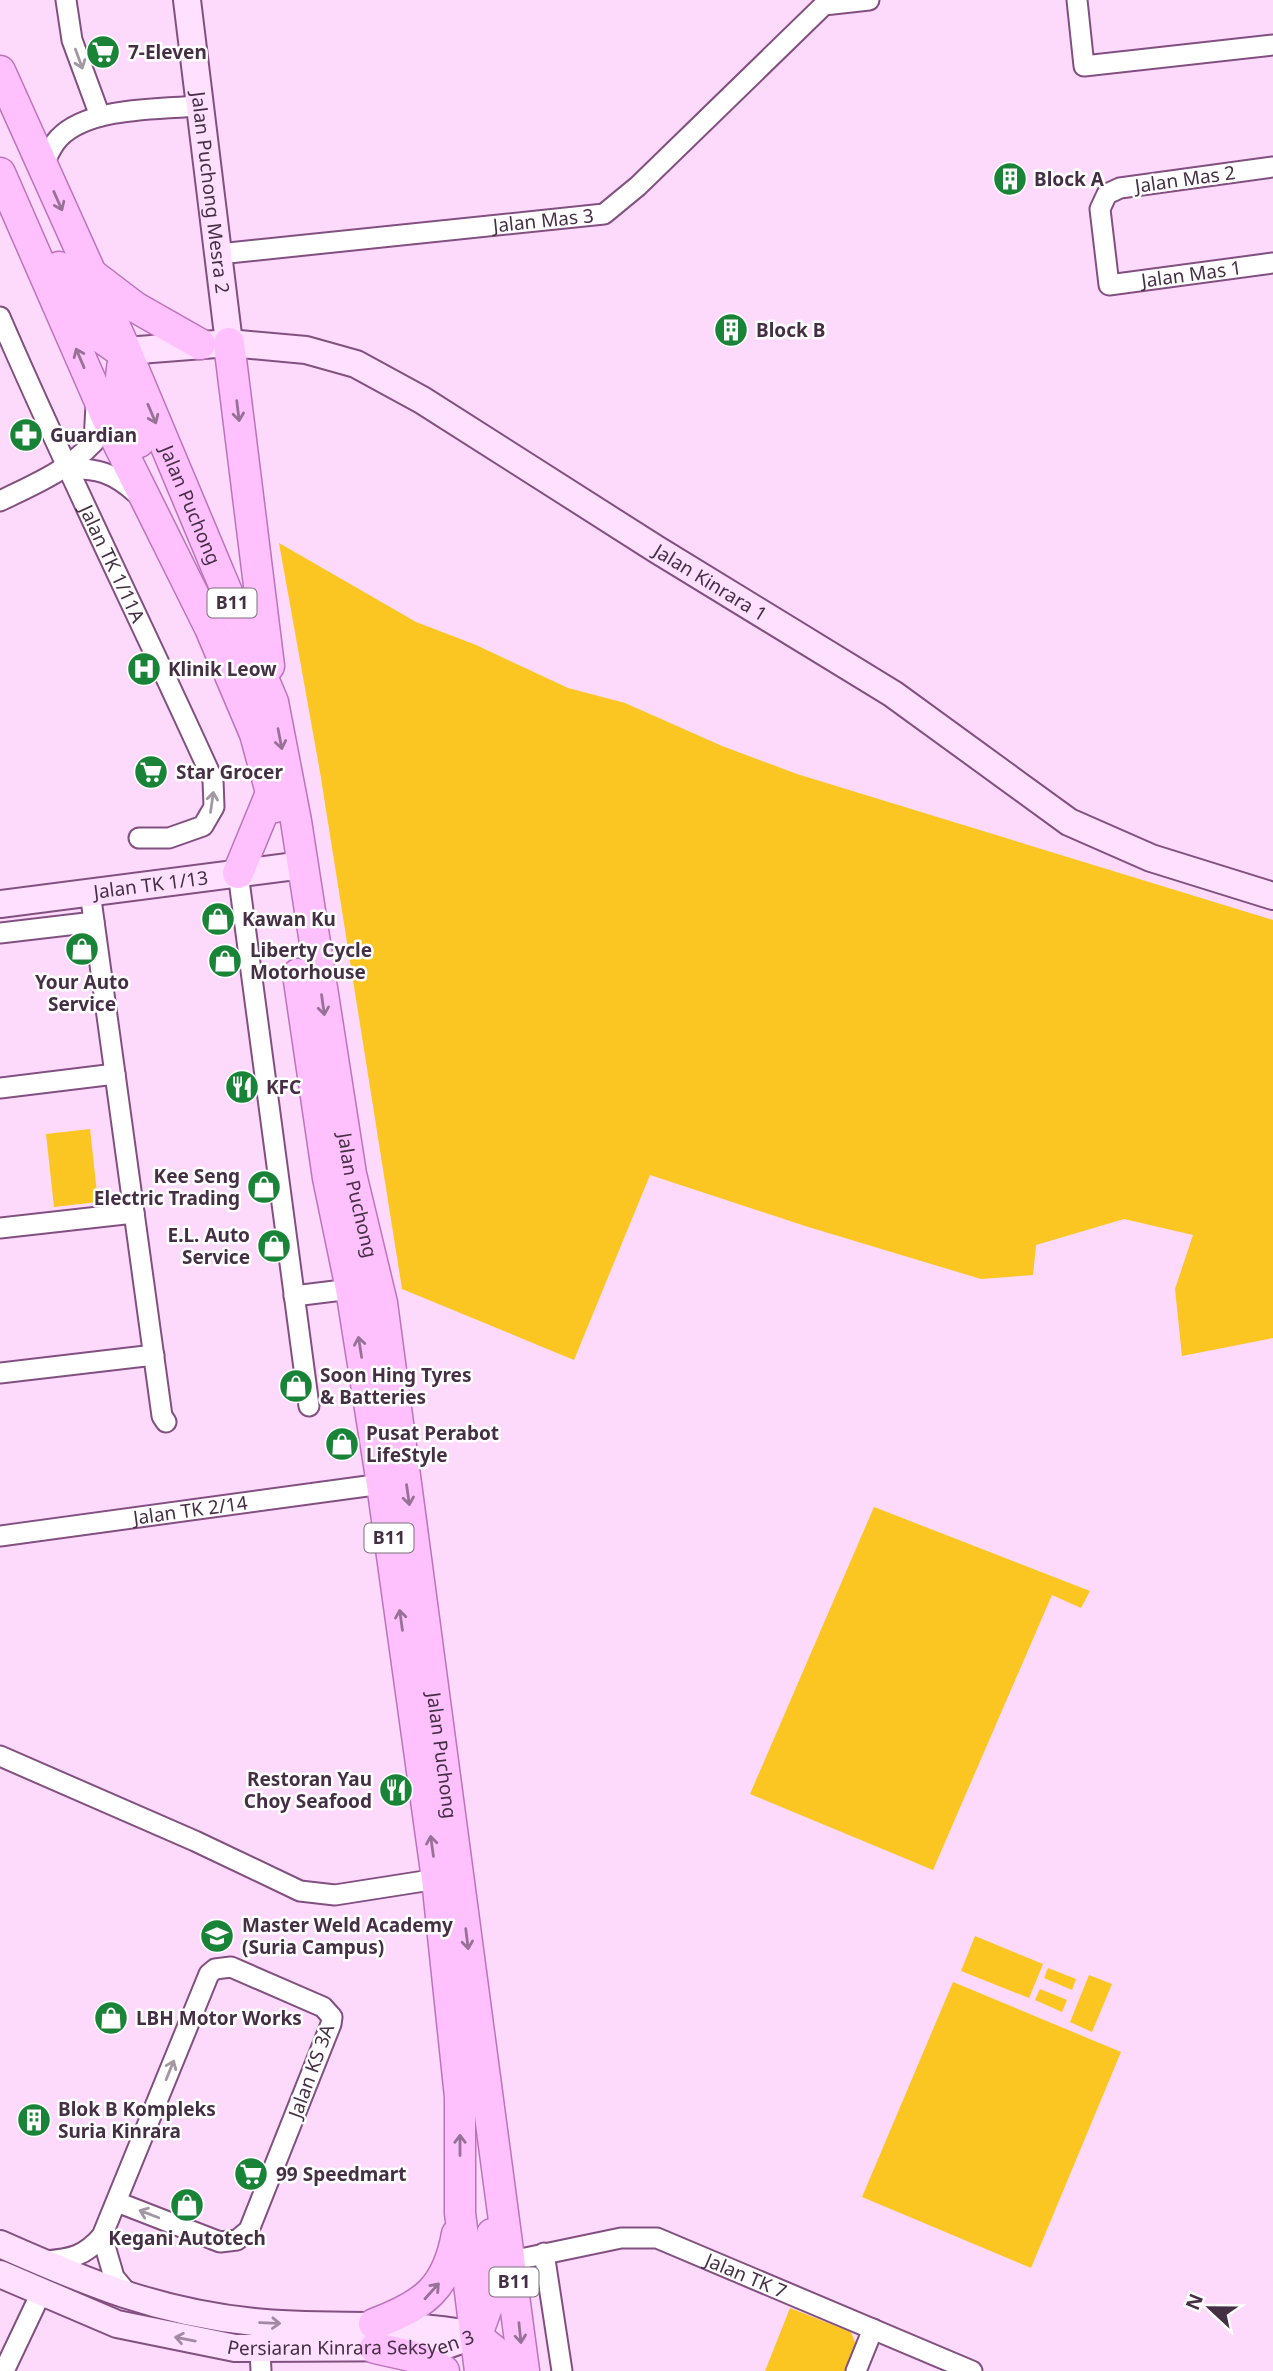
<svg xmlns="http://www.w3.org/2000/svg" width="1273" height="2371" font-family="'Noto Sans',sans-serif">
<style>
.green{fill:#fbc621}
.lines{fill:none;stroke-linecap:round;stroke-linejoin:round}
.street-casing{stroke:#825080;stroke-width:23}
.secondary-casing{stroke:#825080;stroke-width:30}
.primary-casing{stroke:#bd73bb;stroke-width:33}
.street{stroke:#fff;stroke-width:19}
.secondary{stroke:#ffe0fe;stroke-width:26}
.primary{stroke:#fec1fd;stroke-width:30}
.oneway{stroke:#a297a2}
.oneway2{stroke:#987197}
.oneway3{stroke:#a288a1}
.labels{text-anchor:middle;stroke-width:5;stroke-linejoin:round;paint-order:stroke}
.shield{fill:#fff;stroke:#7d6d7c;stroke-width:2}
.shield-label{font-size:18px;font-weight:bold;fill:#452f44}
.poi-label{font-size:19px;font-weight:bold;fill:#452f44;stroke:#fff;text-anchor:start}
.street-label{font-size:19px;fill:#452f44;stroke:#fff}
</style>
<rect width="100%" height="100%" fill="#fddafb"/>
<path class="green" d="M279,543l137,79 60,23 92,43 57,15 97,43 75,28 476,146v418l-91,18 -7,-67 18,-54 -69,-16 -88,26 -3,30 -52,4 -176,-53 -155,-51 -76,185 -172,-71 -82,-517z
M90,1129l8,73 -44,5 -8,-73z
M874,1507l216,84 -9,17 -29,-13 -119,275 -183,-76z
M975,1936l68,28 -14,34 -68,-27z
M1048,1968l28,11 -4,11 -28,-12z
M1089,1975l23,9 -20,48 -22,-10z
M953,1982l168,70 -90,216 -169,-71z
M1040,1989l27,11 -5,12 -27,-12z
M790,2308l61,24 5,13 -11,26h-80z"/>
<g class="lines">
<g class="street-casing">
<g id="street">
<path d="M66,0l6,40 28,76"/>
<path d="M1077,0l7,66 189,-21"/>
<path d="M42,167c5,-9 9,-21 17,-29 29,-31 101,-29 142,-32"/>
<path id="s1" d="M1273,167l-153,21 -13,6 -7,15 9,76 164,-22"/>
<path id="s2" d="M219,254l385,-40 34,-28 186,-181 45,-5"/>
<path id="s3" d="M0,317c67,156 143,308 213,463l1,27 -11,19 -34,12h-30"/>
<path d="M65,469c31,-2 49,4 72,25"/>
<path d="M0,501c35,-17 67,-30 94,-59l2,-37"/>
<path d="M238,873l71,533"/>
<path d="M90,892l72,524 4,6"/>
<path d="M0,933l94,-11"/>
<path d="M0,1088l115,-14"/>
<path d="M0,1228l134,-15"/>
<path d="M294,1296l57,-7"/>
<path d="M0,1373l154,-18"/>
<path id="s4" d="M0,1536l382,-52"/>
<path d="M0,1756l195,85 105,50 35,4 102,-16"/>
<path d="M102,2236l12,41 15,18"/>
<path d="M544,2253l18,118"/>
<path d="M45,2261c26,-2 40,-5 57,-25l107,-262 6,-5 16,-2 92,40 9,10 -1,7 -82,206 -12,10 -17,2 -103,-40"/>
<path id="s5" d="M511,2261l110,-23h36l315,133"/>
<path d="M260,2349l1,22"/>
<path d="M4,2371l37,-78"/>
<path d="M856,2371l17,-42"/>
</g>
</g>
<g class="secondary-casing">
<g id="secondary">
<path id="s6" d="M187,0l42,343"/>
<path id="s7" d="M126,351l103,-8 77,7 50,14 66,36 234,149 237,145 176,128 82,36 122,38"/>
<path id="s8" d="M0,904l303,-39"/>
<path d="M0,2244c88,39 157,68 254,78 74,8 146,-2 219,13"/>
<path id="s9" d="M0,2274l117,50 118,24 206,-1 34,-12"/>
</g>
</g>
<g class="primary-casing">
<g id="primary">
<path id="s10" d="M0,71l126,280 147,351 23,119 55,353 31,129 142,1068"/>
<path d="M0,173l118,270 92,185 45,106 20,73"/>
<path d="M59,267l37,67 23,16"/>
<path d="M93,275l42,32 65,37"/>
<path d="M229,343l40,323"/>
<path d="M125,355c-10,31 0,59 14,87"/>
<path d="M238,873l33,-80"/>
<path d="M298,974l30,204 23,111 31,195 55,395 23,218v116l20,158"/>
<path d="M374,2324c50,-19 73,-35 83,-90"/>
<path d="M479,2329l11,-30 2,-65"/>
<path d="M475,2335l22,18 7,18"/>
<path d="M375,2348l36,8 33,15"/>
</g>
</g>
<use href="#street" class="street"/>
<use href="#secondary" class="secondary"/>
<use href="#primary" class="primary"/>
</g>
<defs><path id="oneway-shaft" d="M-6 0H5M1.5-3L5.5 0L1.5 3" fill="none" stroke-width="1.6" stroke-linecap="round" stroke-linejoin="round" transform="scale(1.75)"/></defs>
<g class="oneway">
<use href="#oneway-shaft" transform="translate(79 59) rotate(70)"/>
<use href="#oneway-shaft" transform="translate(212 802) rotate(-82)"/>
<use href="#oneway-shaft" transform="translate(170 2070) rotate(-68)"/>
<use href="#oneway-shaft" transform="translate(149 2214) rotate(-159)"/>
</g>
<g class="oneway2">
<use href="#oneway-shaft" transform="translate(58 201) rotate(66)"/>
<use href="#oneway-shaft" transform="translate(80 358) rotate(-113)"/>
<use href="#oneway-shaft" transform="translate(238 411) rotate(83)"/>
<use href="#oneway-shaft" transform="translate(152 414) rotate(67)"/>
<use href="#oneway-shaft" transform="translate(280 739) rotate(79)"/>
<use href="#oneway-shaft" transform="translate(323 1005) rotate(82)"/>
<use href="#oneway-shaft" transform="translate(360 1347) rotate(-99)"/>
<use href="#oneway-shaft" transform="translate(408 1495) rotate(82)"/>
<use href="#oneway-shaft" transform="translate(401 1620) rotate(-98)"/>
<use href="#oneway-shaft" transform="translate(432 1846) rotate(-98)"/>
<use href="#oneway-shaft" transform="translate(467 1939) rotate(83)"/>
<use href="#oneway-shaft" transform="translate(460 2145) rotate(-90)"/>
<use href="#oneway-shaft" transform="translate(432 2291) rotate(-48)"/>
<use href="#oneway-shaft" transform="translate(520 2333) rotate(84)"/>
</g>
<g class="oneway3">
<use href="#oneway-shaft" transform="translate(270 2323) rotate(2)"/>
<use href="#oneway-shaft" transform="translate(185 2339) rotate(-169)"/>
</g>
<defs>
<g id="supermarket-disc" transform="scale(1.75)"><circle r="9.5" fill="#198338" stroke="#fff"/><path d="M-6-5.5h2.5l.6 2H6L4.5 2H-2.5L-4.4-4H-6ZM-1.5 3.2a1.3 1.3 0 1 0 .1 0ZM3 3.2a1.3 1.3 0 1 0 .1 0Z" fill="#fff"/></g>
<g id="building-disc" transform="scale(1.75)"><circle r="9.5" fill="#198338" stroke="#fff"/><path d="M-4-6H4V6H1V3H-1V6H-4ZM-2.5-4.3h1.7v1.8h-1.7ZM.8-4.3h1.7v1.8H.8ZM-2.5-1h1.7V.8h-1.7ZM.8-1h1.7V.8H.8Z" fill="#fff"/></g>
<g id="pharmacy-disc" transform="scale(1.75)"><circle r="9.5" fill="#198338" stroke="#fff"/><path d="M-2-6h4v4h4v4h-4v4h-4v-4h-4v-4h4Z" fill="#fff"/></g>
<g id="hospital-disc" transform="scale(1.75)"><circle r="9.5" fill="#198338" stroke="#fff"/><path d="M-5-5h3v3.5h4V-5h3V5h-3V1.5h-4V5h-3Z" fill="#fff"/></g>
<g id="shop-disc" transform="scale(1.75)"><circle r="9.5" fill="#198338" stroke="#fff"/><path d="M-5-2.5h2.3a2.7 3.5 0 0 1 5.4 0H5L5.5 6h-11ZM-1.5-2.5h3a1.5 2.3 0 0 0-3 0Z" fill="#fff"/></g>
<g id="restaurant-disc" transform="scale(1.75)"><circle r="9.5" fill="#198338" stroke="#fff"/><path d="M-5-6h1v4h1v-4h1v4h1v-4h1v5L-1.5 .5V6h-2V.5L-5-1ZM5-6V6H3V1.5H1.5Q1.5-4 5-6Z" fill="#fff"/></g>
<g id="university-disc" transform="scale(1.75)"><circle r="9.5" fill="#198338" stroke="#fff"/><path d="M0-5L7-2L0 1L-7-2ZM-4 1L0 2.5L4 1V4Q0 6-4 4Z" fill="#fff"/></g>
</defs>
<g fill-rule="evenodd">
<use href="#supermarket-disc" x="103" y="52"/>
<use href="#building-disc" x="1010" y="179"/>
<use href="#building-disc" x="731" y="330"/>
<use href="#pharmacy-disc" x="26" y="435"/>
<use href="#hospital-disc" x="144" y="669"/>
<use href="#supermarket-disc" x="151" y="772"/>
<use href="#shop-disc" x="218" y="919"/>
<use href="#shop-disc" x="82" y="949"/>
<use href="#shop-disc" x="225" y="961"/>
<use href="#restaurant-disc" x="242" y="1087"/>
<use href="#shop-disc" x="264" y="1187"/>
<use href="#shop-disc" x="274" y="1246"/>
<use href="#shop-disc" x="296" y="1386"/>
<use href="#shop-disc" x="342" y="1444"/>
<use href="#restaurant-disc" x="396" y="1790"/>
<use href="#university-disc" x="217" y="1936"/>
<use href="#shop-disc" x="111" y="2018"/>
<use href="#building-disc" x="34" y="2120"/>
<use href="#supermarket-disc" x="251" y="2174"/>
<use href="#shop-disc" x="187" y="2205"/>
</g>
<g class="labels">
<g class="shield">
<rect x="207.5" y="588.5" width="49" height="29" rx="5"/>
<rect x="364.5" y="1523.5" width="49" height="29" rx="5"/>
<rect x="489.5" y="2267.5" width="49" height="29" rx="5"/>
</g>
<g class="shield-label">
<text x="232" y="609">B11</text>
<text x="389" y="1544">B11</text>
<text x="514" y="2288">B11</text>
</g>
<g class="poi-label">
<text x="128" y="59">7-Eleven</text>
<text x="1034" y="186">Block A</text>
<text x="756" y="337">Block B</text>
<text x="50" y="442">Guardian</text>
<text x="168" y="676">Klinik Leow</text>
<text x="176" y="779">Star Grocer</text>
<text x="242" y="926">Kawan Ku</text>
<text x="250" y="957">Liberty Cycle<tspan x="250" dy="22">Motorhouse</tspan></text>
<text x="82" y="989" text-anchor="middle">Your Auto<tspan x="82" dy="22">Service</tspan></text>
<text x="266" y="1094">KFC</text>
<text x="240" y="1183" text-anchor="end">Kee Seng<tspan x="240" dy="22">Electric Trading</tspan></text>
<text x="250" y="1242" text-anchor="end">E.L. Auto<tspan x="250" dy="22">Service</tspan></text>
<text x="320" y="1382">Soon Hing Tyres<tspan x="320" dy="22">&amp; Batteries</tspan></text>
<text x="366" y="1440">Pusat Perabot<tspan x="366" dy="22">LifeStyle</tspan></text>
<text x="372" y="1786" text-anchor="end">Restoran Yau<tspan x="372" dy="22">Choy Seafood</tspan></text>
<text x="242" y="1932">Master Weld Academy<tspan x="242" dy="22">(Suria Campus)</tspan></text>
<text x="136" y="2025">LBH Motor Works</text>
<text x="58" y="2116">Blok B Kompleks<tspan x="58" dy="22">Suria Kinrara</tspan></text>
<text x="276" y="2181">99 Speedmart</text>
<text x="187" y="2245" text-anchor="middle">Kegani Autotech</text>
</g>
<g class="street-label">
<text transform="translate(1185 179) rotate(-8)" y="7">Jalan Mas 2</text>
<text dy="7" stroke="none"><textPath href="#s6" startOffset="194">Jalan Puchong Mesra 2</textPath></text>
<text dy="7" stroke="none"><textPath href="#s2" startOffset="326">Jalan Mas 3</textPath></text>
<text dy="7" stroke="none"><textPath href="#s1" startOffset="345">Jalan Mas 1</textPath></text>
<text dy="7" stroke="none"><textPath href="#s10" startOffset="474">Jalan Puchong</textPath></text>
<text dy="7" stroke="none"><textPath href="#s3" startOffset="271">Jalan TK 1/11A</textPath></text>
<text dy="7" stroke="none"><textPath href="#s7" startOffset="649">Jalan Kinrara 1</textPath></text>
<text dy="7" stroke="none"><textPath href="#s8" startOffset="152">Jalan TK 1/13</textPath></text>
<text dy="7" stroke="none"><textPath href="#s10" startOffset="1188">Jalan Puchong</textPath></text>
<text dy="7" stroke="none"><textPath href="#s4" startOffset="192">Jalan TK 2/14</textPath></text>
<text dy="7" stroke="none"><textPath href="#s10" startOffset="1755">Jalan Puchong</textPath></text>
<text transform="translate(311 2071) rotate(-70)" y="7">Jalan KS 3A</text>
<text dy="7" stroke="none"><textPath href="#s5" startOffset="245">Jalan TK 7</textPath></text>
<text dy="7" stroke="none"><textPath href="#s9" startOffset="364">Persiaran Kinrara Seksyen 3</textPath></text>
</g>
</g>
<g transform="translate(1210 2308) rotate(292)" stroke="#ffffff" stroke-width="5" paint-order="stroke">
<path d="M0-5L12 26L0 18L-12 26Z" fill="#452f44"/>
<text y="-10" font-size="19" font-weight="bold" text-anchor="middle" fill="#452f44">N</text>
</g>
</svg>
